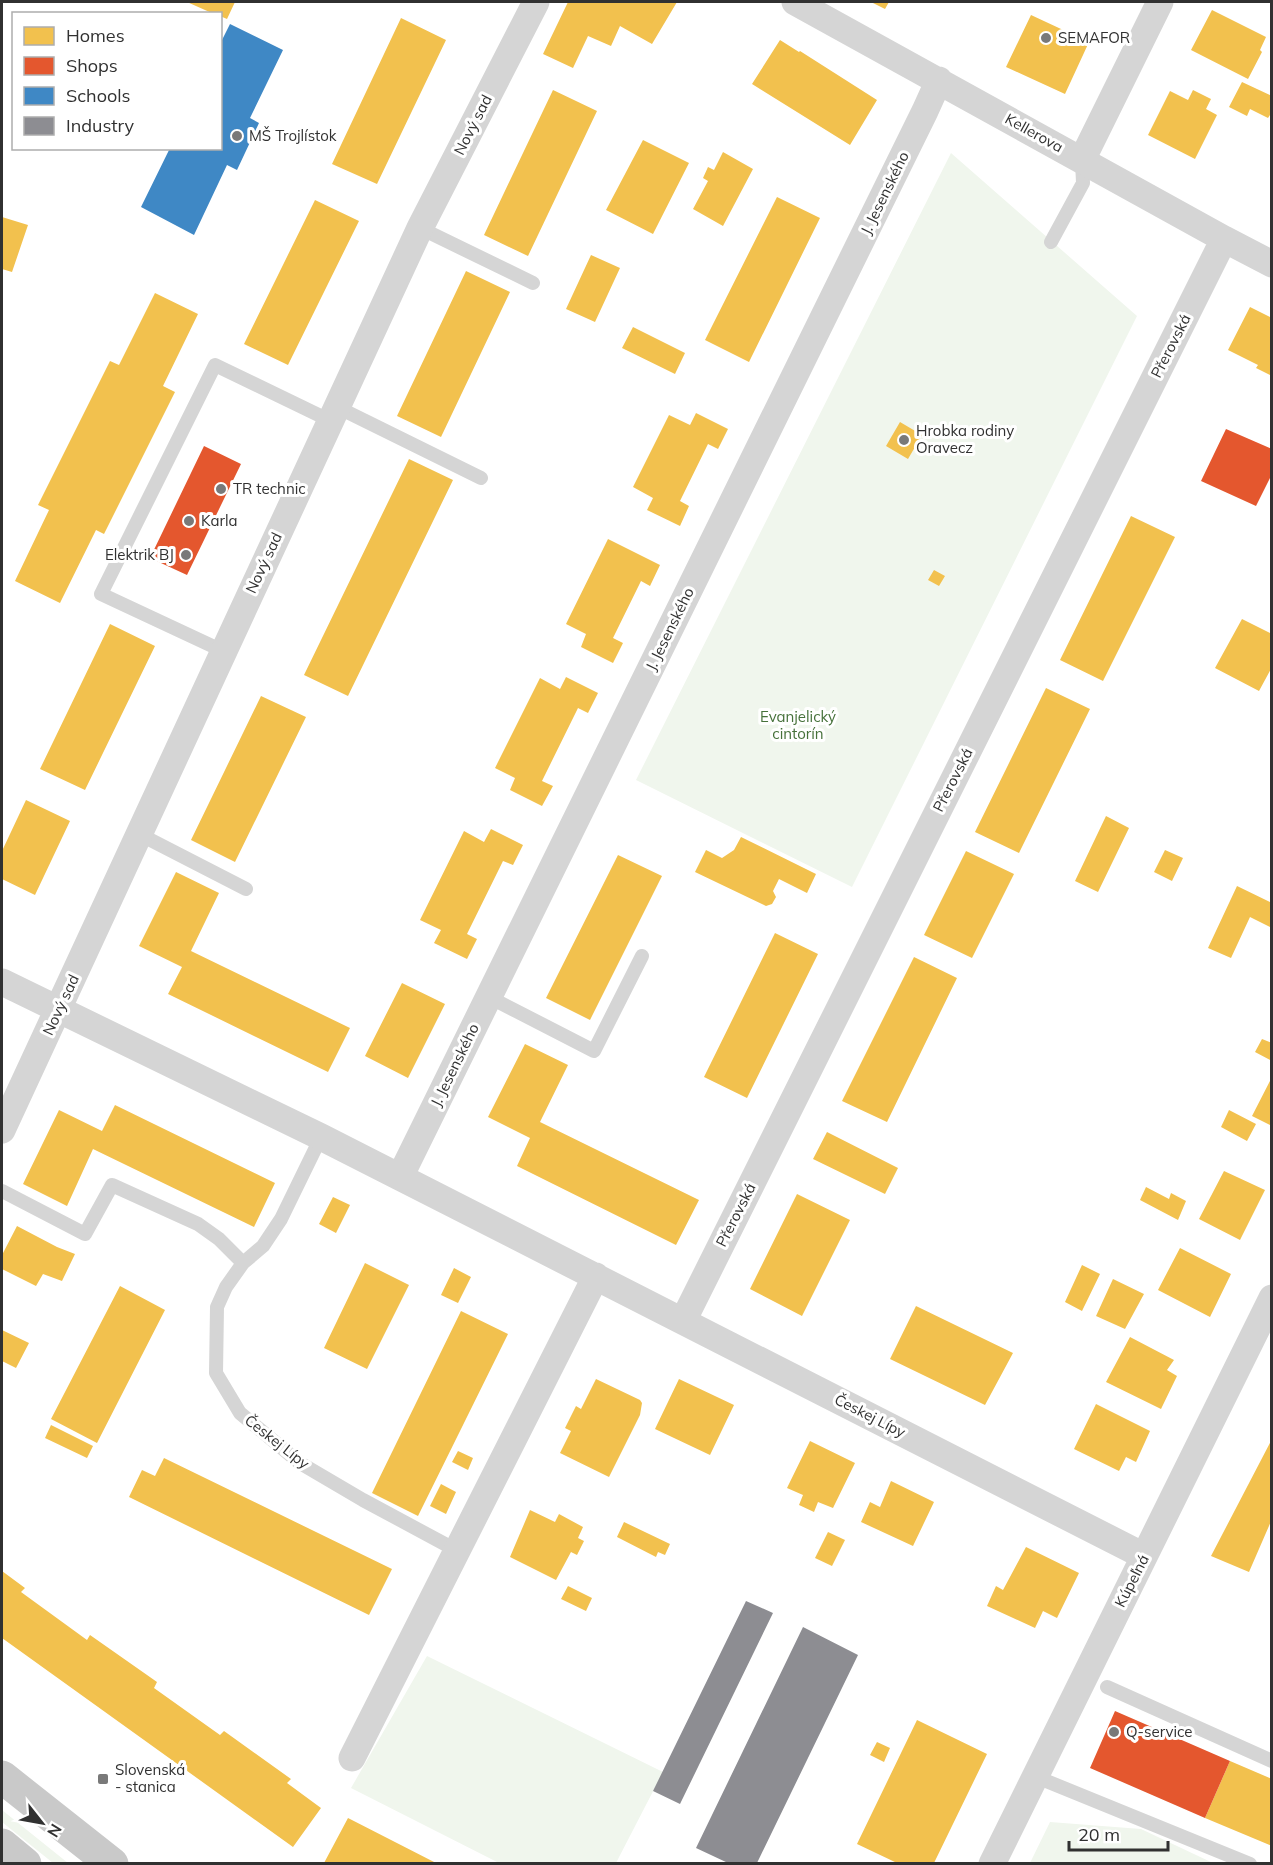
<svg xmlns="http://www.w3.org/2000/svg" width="1273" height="1865" font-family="Mulish,sans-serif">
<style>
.green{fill:#f0f6ed}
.homes{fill:#f2c14e}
.shops{fill:#e4572e}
.schools{fill:#3f88c5}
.industry{fill:#8d8d92}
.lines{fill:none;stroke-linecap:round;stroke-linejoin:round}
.service{stroke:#d5d5d5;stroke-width:14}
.minor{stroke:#d5d5d5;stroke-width:27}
.primary{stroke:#c9c9c9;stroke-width:33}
.poi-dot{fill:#797979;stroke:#fff;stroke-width:2}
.labels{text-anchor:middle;stroke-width:6;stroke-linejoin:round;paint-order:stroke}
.poi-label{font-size:15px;fill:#313131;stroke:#fff;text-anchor:start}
.street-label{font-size:15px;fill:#313131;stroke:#fff}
.park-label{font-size:15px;fill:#46713a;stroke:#fff}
</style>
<rect width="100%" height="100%" fill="#fff"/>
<path class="green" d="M951,153l186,163 -285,571 -216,-107z
M427,1656l236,116 -47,91h-117l-148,-75z
M2,1810l66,53h-15l-51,-41z
M1050,1822l91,7 72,34h-183z"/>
<path class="homes" d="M187,2h48l-8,17 -7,-3v-2h-6z
M568,2h109l-25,42 -32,-18 -9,20 -23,-10 -15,32 -30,-14z
M871,2h18l-4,7z
M1212,10l54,27 -6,13 2,2 -14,27 -57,-29z
M1031,15l58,27 -24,52 -59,-27z
M401,18l45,22 -69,144 -45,-20z
M780,40l19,12 1,-1 77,49 -27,45 -98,-61z
M1242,82l30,14v16l-4,6 -18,-9 -3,7 -18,-9z
M553,90l44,21 -69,145 -44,-21z
M1193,90l18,9 -5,10 11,6 -22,44 -47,-24 22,-44 18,9z
M643,140l46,23 -36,71 -47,-24z
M723,152l30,17 -30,57 -30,-17 15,-28 -5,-3 5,-11 6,3z
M777,197l43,21 -71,144 -44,-22z
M315,200l44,21 -71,144 -44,-21z
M2,217l26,8 -16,47 -10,-3z
M591,255l29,13 -25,54 -29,-13z
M466,271l44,21 -69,145 -44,-21z
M155,293l43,21 -35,72 12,6 -71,142 -8,-4 -36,73 -45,-22 34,-71 -11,-5 72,-144 9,4z
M1250,307l22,11v58l-16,-8 2,-3 -30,-15z
M633,327l52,26 -10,21 -53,-26z
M696,413l32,16 -10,20 -10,-5 -28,57 9,5 -9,20 -33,-16 6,-12 -20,-11 36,-72 21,10z
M900,422l22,13 -14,24 -22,-13z
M409,459l44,21 -105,216 -44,-21z
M1131,516l44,21 -72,144 -43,-21z
M608,539l52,26 -10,21 -9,-5 -28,57 10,5 -10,20 -32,-16 5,-13 -20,-10z
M934,570l11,6 -6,10 -11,-6z
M1242,619l30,15v33l-13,24 -44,-23z
M110,624l45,22 -70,144 -45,-21z
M566,677l32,16 -10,20 -10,-5 -36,73 11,5 -11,20 -32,-16 5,-12 -20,-10 45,-90 20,11z
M1046,688l44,21 -71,144 -44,-21z
M261,696l45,21 -71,145 -44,-22z
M26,800l44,21 -35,74 -33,-16v-28z
M1106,816l23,12 -31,64 -23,-11z
M491,829l32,16 -10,20 -10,-4 -36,73 10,5 -10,20 -33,-16 7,-13 -21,-10 44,-89 20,11z
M741,837l75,37 -9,19 -28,-14 -6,12 3,6 -4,7 -6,2 -71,-34 11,-22 16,8 12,-8z
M1165,850l18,8 -11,23 -18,-9z
M966,851l48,23 -42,84 -48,-23z
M618,855l44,21 -72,144 -44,-22z
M176,872l43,21 -28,58 159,77 -22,44 -160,-78 14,-27 -43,-21z
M1237,886l35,17v25l-22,-11 -19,41 -23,-10z
M775,933l43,21 -71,144 -43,-21z
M914,957l43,21 -70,144 -45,-21z
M402,983l43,21 -37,74 -43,-22z
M1262,1039l10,4v18l-17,-9z
M525,1044l43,21 -28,57 159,78 -23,45 -159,-79 13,-28 -42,-21z
M1272,1077v49l-20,-10z
M115,1105l160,78 -21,44 -161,-78 -26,57 -44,-22 36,-74 43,21z
M1229,1110l27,14 -9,17 -26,-14z
M827,1132l71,36 -13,26 -72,-35z
M1224,1171l41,19 -25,50 -41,-21z
M1146,1187l23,12 2,-6 15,8 -8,19 -38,-20z
M797,1194l53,26 -48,96 -52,-27z
M333,1197l17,8 -14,28 -17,-9z
M17,1226l40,21 18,7 -13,27 -19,-7 -7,12 -34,-17v-14z
M1180,1248l51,26 -21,43 -52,-27z
M365,1263l44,22 -42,84 -43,-21z
M1082,1265l18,9 -18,37 -17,-9z
M454,1268l17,9 -13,26 -17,-8z
M1113,1279l31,15 -19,35 -29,-13z
M120,1286l45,24 -68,133 -46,-24z
M916,1306l97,47 -28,52 -95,-46z
M461,1311l47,23 -90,182 -46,-23z
M2,1330l27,13 -13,25 -14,-7z
M1130,1337l44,23 -7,10 10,6 -16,33 -55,-27z
M596,1379l44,21 2,3 -2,12 -31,62 -49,-24 11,-22 -6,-3 11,-22 5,3z
M679,1379l55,26 -24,50 -55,-26z
M1096,1404l54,27 -14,31 -10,-5 -7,14 -45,-22z
M51,1425l42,21 -6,12 -42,-20z
M1272,1439v80l-23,53 -38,-16z
M810,1441l45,22 -22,45 -15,-6 -4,10 -15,-7 4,-10 -16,-7z
M458,1451l15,7 -5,12 -16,-8z
M164,1458l228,111 -23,46 -240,-118 13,-27 13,6z
M891,1481l43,21 -21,44 -52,-24 9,-20 10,5z
M441,1484l15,8 -10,22 -16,-8z
M530,1510l25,12 4,-8 24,13 -5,11 6,3 -7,14 -6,-3 -15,28 -46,-23z
M624,1522l46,22 -5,11 -7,-3 -2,5 -39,-20z
M828,1532l17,8 -13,26 -17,-8z
M1026,1547l53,26 -22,45 -14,-7 -8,17 -48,-22 9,-20 7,4z
M2,1571l23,17 -4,4 66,48 3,-5 67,47 -3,6 66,47 4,-4 67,48 -4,4 34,25 -28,39 -291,-209z
M568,1586l24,12 -6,13 -25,-12z
M917,1720l70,34 -53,109h-37l-40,-19z
M877,1742l13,6 -6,14 -14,-7z
M1230,1761l42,18v67l-67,-28z
M348,1818l88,45h-112z"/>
<path class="shops" d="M1226,429l46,20v25l-16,32 -55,-25z
M204,446l37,18 -54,111 -37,-17z
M1115,1711l115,50 -25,57 -115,-50z"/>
<path class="schools" d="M230,24l53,26 -33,68 9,5 -22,47 -10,-5 -33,70 -53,-28 29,-59h50v-104z"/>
<path class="industry" d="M746,1601l27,12 -93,191 -27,-13z
M803,1627l55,28 -101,208h-29l-32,-15z"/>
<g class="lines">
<path class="service" d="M420,228l113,55
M1051,242l32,-59 -1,-23
M337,407l144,71
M223,651l-122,-57 114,-229 116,56
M139,834l107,55
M489,997l105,54 48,-95
M321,1137l-40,82 -18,27 -20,17 -17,24 -9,20 -1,66 24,40 60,50 63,37 93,50
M2,1191l83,43 27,-49 86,39 21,15 24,24
M1107,1687l165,74
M1034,1776l216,88"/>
<path class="minor" d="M795,2l429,237 48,25
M1082,160l78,-158
M2,982l319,155 823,419
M2,1130l418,-902 116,-226
M400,1177l525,-1066 14,-31
M683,1321l541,-1082
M352,1758l244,-482
M992,1864l280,-566"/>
<path class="primary" d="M2,1777l110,87
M2,1845l23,19"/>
</g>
<g class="poi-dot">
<circle cx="1046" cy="38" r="6"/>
<circle cx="237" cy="136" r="6"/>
<circle cx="904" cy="440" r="6"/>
<circle cx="221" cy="489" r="6"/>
<circle cx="189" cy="521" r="6"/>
<circle cx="186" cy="555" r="6"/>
<circle cx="1114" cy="1732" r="6"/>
<rect x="97" y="1773" width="12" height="12" rx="3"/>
</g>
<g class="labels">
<g class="poi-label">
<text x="1058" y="43">SEMAFOR</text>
<text x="249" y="141">MŠ Trojlístok</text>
<text x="916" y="436">Hrobka rodiny<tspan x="916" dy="17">Oravecz</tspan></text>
<text x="233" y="494">TR technic</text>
<text x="201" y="526">Karla</text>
<text x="174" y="560" text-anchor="end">Elektrik BJ</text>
<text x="1126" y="1737">Q-service</text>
<text x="115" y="1775">Slovenská<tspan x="115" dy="17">- stanica</tspan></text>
</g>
<g class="street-label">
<text transform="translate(473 125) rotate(-63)" y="5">Nový sad</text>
<text transform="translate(1034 133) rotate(29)" y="5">Kellerova</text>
<text transform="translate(885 193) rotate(-64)" y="5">J. Jesenského</text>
<text transform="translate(1171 346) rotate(-63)" y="5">Přerovská</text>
<text transform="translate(264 563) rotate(-65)" y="5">Nový sad</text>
<text transform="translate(670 629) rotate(-64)" y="5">J. Jesenského</text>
<text transform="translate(953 780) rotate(-63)" y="5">Přerovská</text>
<text transform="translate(61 1005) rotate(-65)" y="5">Nový sad</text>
<text transform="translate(455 1065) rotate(-64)" y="5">J. Jesenského</text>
<text transform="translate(736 1215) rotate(-63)" y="5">Přerovská</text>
<text transform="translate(870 1416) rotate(27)" y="5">Českej Lípy</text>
<text transform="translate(277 1442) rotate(38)" y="5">Českej Lípy</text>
<text transform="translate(1132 1581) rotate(-63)" y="5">Kúpeľná</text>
</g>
<g class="park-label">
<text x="798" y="722">Evanjelický<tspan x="798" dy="17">cintorín</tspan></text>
</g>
</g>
<rect width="1273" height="1865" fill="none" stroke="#313131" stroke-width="6"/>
<rect x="12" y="12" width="210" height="138" fill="#ffffff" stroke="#adadad" stroke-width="1.5"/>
<rect x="24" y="27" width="30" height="18" fill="#f2c14e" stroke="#adadad" stroke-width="1.5"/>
<text x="66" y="42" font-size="18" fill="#313131">Homes</text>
<rect x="24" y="57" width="30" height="18" fill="#e4572e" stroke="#adadad" stroke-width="1.5"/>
<text x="66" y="72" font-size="18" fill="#313131">Shops</text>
<rect x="24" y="87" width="30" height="18" fill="#3f88c5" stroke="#adadad" stroke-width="1.5"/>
<text x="66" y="102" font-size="18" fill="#313131">Schools</text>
<rect x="24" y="117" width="30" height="18" fill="#8d8d92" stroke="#adadad" stroke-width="1.5"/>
<text x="66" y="132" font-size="18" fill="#313131">Industry</text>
<g transform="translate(42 1823) rotate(121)" stroke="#ffffff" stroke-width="4.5" paint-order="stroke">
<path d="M0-4.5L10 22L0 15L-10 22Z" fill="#313131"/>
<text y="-9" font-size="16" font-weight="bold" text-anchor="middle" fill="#313131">N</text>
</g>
<path d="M1069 1841v9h99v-9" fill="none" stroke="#313131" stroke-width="3"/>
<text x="1078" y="1841" font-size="18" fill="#313131" stroke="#ffffff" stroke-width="4.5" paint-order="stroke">20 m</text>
</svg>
